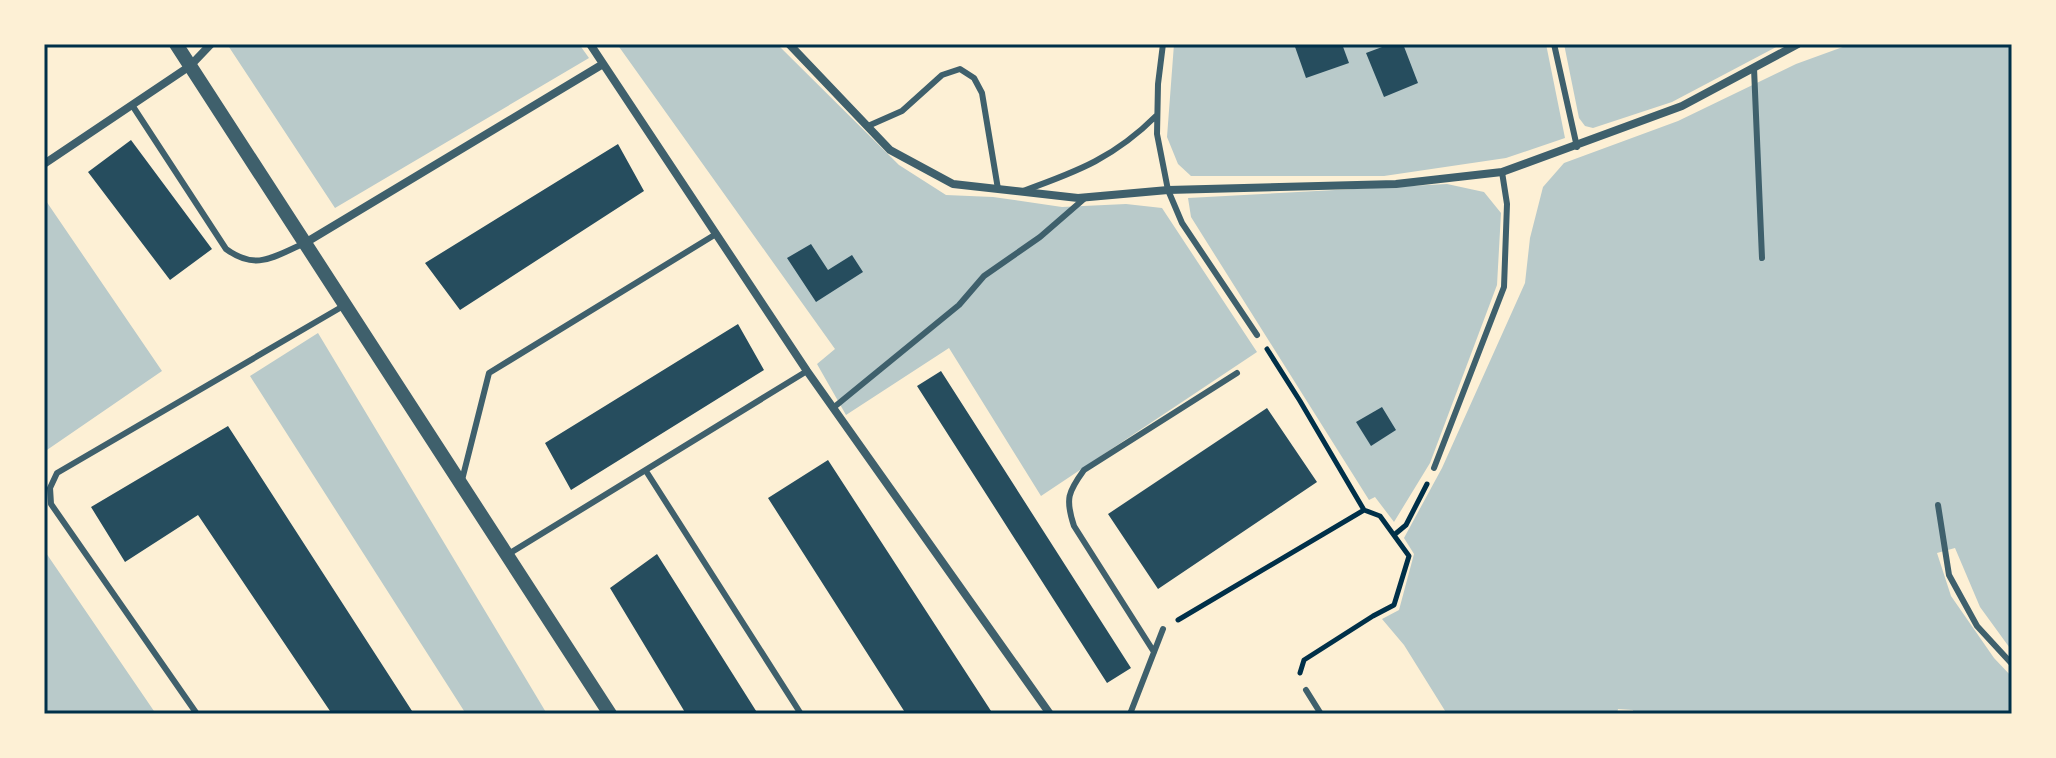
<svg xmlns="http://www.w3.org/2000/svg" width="2056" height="758" font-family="'Noto Sans',sans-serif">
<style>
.green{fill:#b9caca}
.building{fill:#264d5e}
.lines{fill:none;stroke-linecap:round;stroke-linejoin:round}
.path{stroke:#003049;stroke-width:5}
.service{stroke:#3f606c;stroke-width:6}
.minor{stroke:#3f606c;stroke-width:8}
.tertiary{stroke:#3f606c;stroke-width:14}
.neatline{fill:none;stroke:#003049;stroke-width:3}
</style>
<rect width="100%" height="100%" fill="#fdf0d5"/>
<path class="green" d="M227,44h352l10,14 -254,150z
M617,44h160l122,121 47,30 47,2 69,10 64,-3 36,4 95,144 -216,144 -92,-148 -103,67 -29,-51 18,-15z
M1174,44h372l19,94 -59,20 -122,18h-193l-13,-12 -11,-27z
M1564,44h218l-110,58 -79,26 -8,-2 -6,-8z
M1851,44h161v607l-32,-44 -25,-59 -18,5 14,43 43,62 18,19v37h-379v-4l-15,-1 -1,5h-170l-43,-69 -22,-26 17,-9 15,-56 -10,-16 38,-70 83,-185 5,-45 13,-51 21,-24 114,-42 118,-57z
M1447,184l37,8 17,21 -4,72 -67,178 -36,59 -19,-25 -6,3 -178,-283 -3,-19z
M44,198l118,173 -118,81z
M318,333l229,381h-81l-216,-338z
M44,550l112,164h-112z"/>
<path class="building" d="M1294,44h48l7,19 -43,15z
M1390,44h13l15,39 -34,14 -18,-44z
M131,140l81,109 -42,31 -82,-108z
M618,144l26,47 -184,119 -35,-47z
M811,244l17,26 24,-15 11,17 -47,30 -29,-44z
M738,324l26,46 -193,120 -26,-47z
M941,371l190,297 -24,15 -190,-297z
M1382,407l14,23 -25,16 -15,-24z
M1267,408l50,74 -159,107 -50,-75z
M228,426l186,288h-82l-134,-199 -73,47 -34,-55z
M828,460l165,254h-87l-138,-216z
M657,554l101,160h-72l-76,-126z"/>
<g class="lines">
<path class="path" d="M1267,349l33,52 64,109
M1394,535l12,-10 21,-41
M1178,620l186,-110 16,6 29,40 -15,49 -21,11 -69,44 -4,13"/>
<path class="service" d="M1163,44l-5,40 -1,50 11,56 14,33 75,112
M1554,44l23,103
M1754,68l8,190
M132,105l94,144c30,22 47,8 77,-5
M868,126l34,-15 40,-36 18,-6 14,9 8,15 16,96
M1023,191c56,-20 92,-34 134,-76
M833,408l126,-103 25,-29 56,-39 45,-39
M1434,468l70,-181 3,-83 -5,-32
M646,471l155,243
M462,480l27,-107 227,-139
M1938,505l11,70 28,51 35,38
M507,555l300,-184
M1154,652l-80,-126c-9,-27 -6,-34 10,-56l153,-97
M1306,690l15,24
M197,714l-146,-210 -1,-16 7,-15 288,-168
M1130,714l33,-85"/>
<path class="minor" d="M590,44l217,327 243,343
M789,44l101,106 63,34 125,14 90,-8 228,-6 106,-12 180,-66 116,-62
M44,164l146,-98 21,-22
M305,243l298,-179"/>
<path class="tertiary" d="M176,44l434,670"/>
</g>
<rect width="2056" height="758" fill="none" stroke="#fdf0d5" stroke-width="92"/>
<rect x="46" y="46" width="1964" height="666" class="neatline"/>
</svg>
